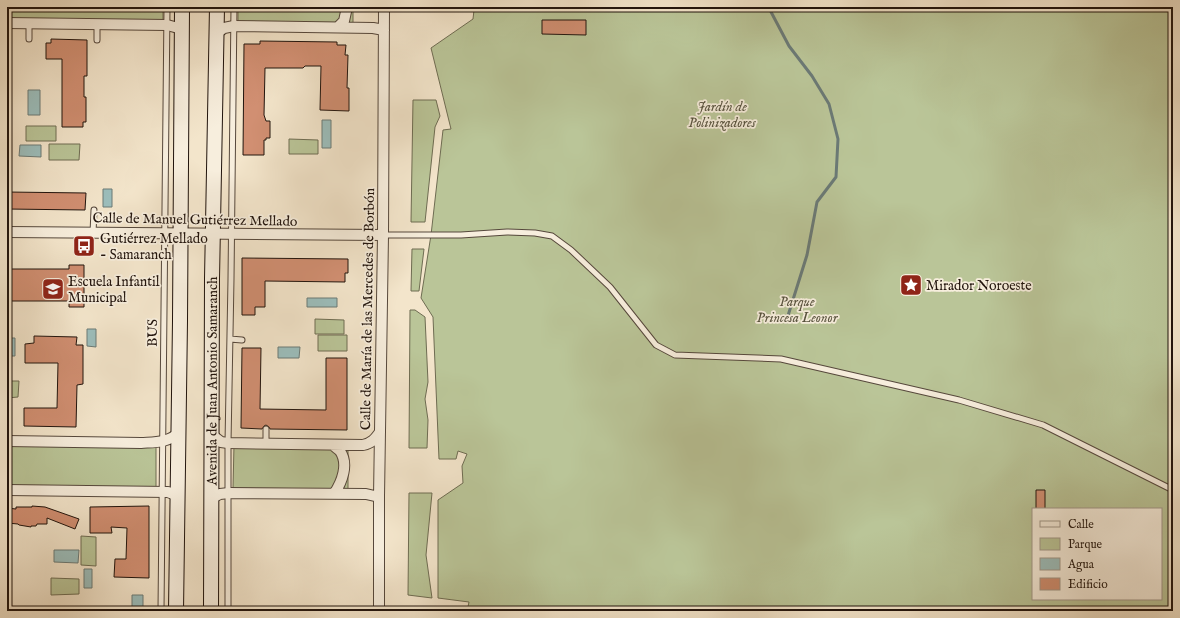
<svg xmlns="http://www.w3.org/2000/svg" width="1180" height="618" font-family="'IM FELL English',serif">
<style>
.green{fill:#bac598;stroke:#6e6c52;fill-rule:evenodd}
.water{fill:#9cbebc;stroke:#6b7a76}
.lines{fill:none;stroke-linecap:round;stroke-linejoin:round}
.stream{stroke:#6b7a76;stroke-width:3}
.building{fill:#d18f72;stroke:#21140d}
.lane-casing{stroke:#56483c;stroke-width:7}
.street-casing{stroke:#56483c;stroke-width:12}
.secondary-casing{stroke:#21140d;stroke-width:16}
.lane{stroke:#f7eedd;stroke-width:5}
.street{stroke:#f7eedd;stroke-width:10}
.secondary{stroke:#f7eedd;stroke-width:14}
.labels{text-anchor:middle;stroke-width:3.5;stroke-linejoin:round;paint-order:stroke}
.park-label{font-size:14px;font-style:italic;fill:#57523e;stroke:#f7eedd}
.street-label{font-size:14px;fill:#21140d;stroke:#f7eedd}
.poi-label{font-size:14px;fill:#21140d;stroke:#f7eedd;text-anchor:start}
</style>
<rect width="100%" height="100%" fill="#f3e5cb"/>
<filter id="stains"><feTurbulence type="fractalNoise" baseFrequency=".005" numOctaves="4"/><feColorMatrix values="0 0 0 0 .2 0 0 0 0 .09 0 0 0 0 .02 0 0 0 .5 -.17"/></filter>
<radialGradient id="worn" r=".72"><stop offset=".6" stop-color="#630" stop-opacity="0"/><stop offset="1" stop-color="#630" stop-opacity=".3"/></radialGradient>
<path class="green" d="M7,7h156v15l-156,-2z
M238,7h115v16l-115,-1z
M460,7h713v604h-706l2,-9 -31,-4v-98l25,-17 -1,-17 5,-12 -9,-3 -2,8h-17l-6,-142 -12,-19 10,-63 12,-105 8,-1 -20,-81 42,-29 1,-9 -14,-1zM1033,509h128v90h-128z
M413,100h23l4,16 -5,11 -10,95h-14z
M26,126h30v15h-30z
M289,139l29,1v14h-29z
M49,144h31l-1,16h-30z
M412,249h12l-5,42h-8z
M410,310h5l10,7 3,65 -3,17 3,21 -1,28h-18z
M315,319l29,1v14h-29z
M318,335h29v16h-29z
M7,381h12l-1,16 -11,1z
M7,444l149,2v43l-149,-2z
M234,445l114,2v42l-115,-1z
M409,493h23l-6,62 6,43 -24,-3z
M81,536l15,1v29l-15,-1z
M51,578l28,1v15l-28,1z"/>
<path class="water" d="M28,90h12v25h-12z
M322,120h9v28h-9z
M20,145h21v12l-22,-1z
M103,189h9v18h-9z
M307,298h30v9h-30z
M87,329h9v18l-9,-1z
M8,338h7v18h-7z
M278,347h22l-1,11h-21z
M54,550h25l-1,13 -24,-1z
M84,569h8v19h-8z
M132,595h11v16h-11z"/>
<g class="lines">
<path class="stream" d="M767,7l3,3 19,36 23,30 17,28 9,35 -2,38 -19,25 -10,53 -21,67"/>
</g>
<path class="building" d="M542,20h44v15l-44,-1z
M51,39l36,1v36h-3v21h2v25h-3v5h-21v-68h-16v-16h5z
M260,41l77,1v3h9l-1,10h3l-1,33h2v23l-29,-1 1,-44h-16l-2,2h-38l-1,47 2,6h4v17h-4v2h-2v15h-21l1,-111h16z
M7,192l79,1 -1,17 -78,-1z
M242,258l106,1v14h-3v9l-80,-1v26h-10v8h-13z
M69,265h15v42h-15v-6h-62v-32h62z
M34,336l43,1 -1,8h7v39l-6,1 -1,42 -52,-1v-18h33l1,-45h-33v-19l9,-1z
M242,348h19l-1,61 66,1v-52h21v72l-77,-1 -1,-2 -3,-2 -2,1 -2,3 -21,-1z
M1036,490h9v19h-9z
M32,506l13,1 34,12 -4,10 -28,-11v6h-10l-1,2h-5v1l-12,-2 -1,-1 -11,-1v-15l9,1v-2h16z
M149,506v72l-35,-1 1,-18h11l1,-31 -16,-1 1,6h-22v-26z"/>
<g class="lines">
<g class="lane-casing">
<path id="lane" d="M29,39v-15
M97,40v-16
M93,233l1,-23
M383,235h78l46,-3 28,1 17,3 19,14 39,37 46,58 19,10 106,4 178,41 84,25 130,65
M230,339l12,1
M266,444v-15
M161,611l6,-604
M228,611v-168l3,-164 3,-272"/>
</g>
<g class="street-casing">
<path id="street" d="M7,23l160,2 15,4
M338,27l6,-6 3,-14
M217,33l7,-5 10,-2 139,2 11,2
M7,232l376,3
M212,435l9,7 7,1 135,2c9,-2 12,-6 17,-13
M7,441l134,2c13,-1 27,0 37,-10
M333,445c2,2 5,4 7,6 9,13 2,31 -6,43
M7,490l161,2 10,4
M212,498l8,-4 9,-1 137,1 13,3
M379,611v-114l4,-262 1,-228"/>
</g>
<g class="secondary-casing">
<g id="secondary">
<path d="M176,611l4,-290 2,-314"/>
<path id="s1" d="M211,611l1,-332 5,-272"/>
</g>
</g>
<use href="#lane" class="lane"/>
<use href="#street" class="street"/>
<use href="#secondary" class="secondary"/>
</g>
<defs>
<g id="bus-square" transform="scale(1.15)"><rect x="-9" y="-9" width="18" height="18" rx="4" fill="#8f2418" stroke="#f7eedd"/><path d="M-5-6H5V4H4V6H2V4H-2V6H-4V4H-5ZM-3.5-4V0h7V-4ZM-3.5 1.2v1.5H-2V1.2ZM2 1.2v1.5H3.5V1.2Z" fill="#fff"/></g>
<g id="sight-square" transform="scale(1.15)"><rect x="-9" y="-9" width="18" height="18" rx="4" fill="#8f2418" stroke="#f7eedd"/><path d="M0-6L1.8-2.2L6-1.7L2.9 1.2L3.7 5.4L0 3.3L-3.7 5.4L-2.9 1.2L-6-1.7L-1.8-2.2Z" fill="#fff"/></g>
<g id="school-square" transform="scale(1.15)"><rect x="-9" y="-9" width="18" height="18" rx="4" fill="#8f2418" stroke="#f7eedd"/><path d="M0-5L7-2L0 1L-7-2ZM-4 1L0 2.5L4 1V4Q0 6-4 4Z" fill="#fff"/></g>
</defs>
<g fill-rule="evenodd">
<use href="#bus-square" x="84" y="246"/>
<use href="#sight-square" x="911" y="285"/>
<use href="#school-square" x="53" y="289"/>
</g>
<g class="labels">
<g class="park-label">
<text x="722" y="111">Jardín de<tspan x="722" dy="16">Polinizadores</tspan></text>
<text x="797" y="306">Parque<tspan x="797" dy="16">Princesa Leonor</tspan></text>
</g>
<g class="street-label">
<text transform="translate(195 219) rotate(1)" y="5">Calle de Manuel Gutiérrez Mellado</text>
<text transform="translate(367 309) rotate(-89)" y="5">Calle de María de las Mercedes de Borbón</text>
<text transform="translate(152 333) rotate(-89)" y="5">BUS</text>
<text dy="5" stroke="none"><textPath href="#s1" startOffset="230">Avenida de Juan Antonio Samaranch</textPath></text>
</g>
<g class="poi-label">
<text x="100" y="243">Gutiérrez Mellado<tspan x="100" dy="16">- Samaranch</tspan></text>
<text x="68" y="286">Escuela Infantil<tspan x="68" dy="16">Municipal</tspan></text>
<text x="926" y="290">Mirador Noroeste</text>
</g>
</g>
<rect width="1180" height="618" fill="none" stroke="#f3e5cb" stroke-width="24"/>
<rect x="8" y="8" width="1164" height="602" fill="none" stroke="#21140d" stroke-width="2"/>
<rect x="12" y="12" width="1156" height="594" fill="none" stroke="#21140d"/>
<rect x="1032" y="508" width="130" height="92" fill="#f7eedd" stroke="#a1978a"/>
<rect x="1040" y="521" width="20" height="6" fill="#f7eedd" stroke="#a1978a"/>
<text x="1068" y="528" font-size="12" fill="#21140d">Calle</text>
<rect x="1040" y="538" width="20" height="12" fill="#bac598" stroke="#a1978a"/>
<text x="1068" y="548" font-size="12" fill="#21140d">Parque</text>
<rect x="1040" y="558" width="20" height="12" fill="#9cbebc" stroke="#a1978a"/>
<text x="1068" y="568" font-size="12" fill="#21140d">Agua</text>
<rect x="1040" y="578" width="20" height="12" fill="#d18f72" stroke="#a1978a"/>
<text x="1068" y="588" font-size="12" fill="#21140d">Edificio</text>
<rect width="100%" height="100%" filter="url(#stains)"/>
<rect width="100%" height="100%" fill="url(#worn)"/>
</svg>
